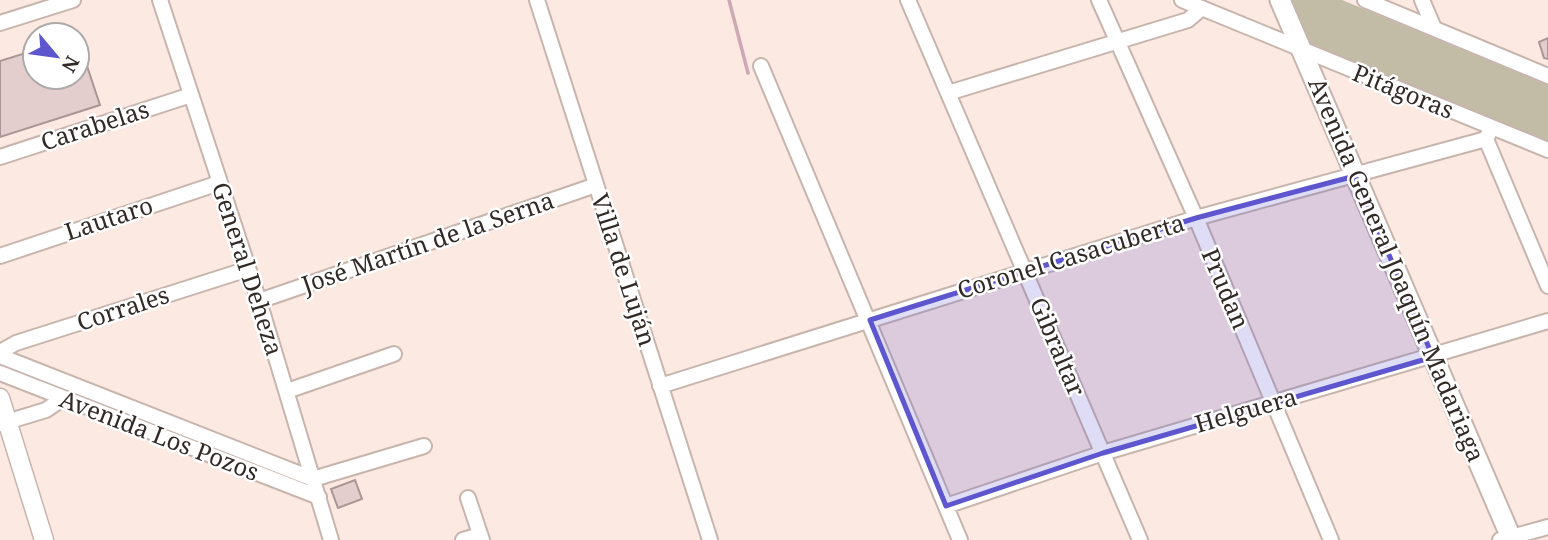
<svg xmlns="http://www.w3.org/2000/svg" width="1548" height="540" font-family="'Noto Serif',serif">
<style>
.green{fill:#c2bca7}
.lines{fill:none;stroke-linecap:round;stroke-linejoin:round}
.stream{stroke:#cda8b5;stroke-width:3.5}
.building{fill:#e3cecd;stroke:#a99595;stroke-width:2}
.minor-casing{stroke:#c7b5ad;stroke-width:18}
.tertiary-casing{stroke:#c7b5ad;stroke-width:21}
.secondary-casing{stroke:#c7b5ad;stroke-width:23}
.minor{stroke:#fff;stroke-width:14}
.tertiary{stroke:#fff;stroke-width:18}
.secondary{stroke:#fff;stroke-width:19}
.marked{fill:#5d56ce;fill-opacity:0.2;stroke:#5d56ce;stroke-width:5;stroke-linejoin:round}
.labels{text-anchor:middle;stroke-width:5;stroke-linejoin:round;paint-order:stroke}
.street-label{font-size:24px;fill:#312a27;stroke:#fff}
</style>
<rect width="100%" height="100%" fill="#fce9e1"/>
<path class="green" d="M1292,0h50l206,85v58l-239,-97 -17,-38z"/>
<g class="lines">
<path class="stream" d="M729,0l19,73"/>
</g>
<path class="building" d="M77,36l23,69 -100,32v-76l35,-11v27h42z
M1548,38v21l-4,-1 -5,-16z
M355,480l7,19 -24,9 -7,-19z"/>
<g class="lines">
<g class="minor-casing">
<path id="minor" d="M160,0l99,301 72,239
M537,0l173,540
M908,0l232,540
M1099,0l97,218 135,322
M1182,0l366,150
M1365,0l183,76
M1422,0l12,28
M0,23l73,-23
M761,66l199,474
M948,93l240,-73 14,-12
M1489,133l-3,6 62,147
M0,157l191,-62
M0,256l219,-73
M259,301l337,-116
M0,352l16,-9 232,-74
M0,356l313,123 111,-33
M0,373l319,124
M660,386l536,-168 290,-79
M287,391l107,-37
M0,424l46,-14 16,-11
M468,498l14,42
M946,506l157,-53 445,-132
M463,540l17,-5
M1500,540l48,-13"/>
</g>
<g class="tertiary-casing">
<path id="tertiary" d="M0,398l44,142"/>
</g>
<g class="secondary-casing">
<path id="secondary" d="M1280,0l232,540"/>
</g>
<use href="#minor" class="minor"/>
<use href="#tertiary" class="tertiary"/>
<use href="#secondary" class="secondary"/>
</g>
<path class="marked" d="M1355,176l78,181 -330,96 -157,53 -76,-186 326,-102z"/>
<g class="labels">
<g class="street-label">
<text transform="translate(1403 92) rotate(22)" y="8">Pitágoras</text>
<text transform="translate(95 126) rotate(-18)" y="8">Carabelas</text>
<text transform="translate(109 219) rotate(-18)" y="8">Lautaro</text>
<text transform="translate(428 243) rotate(-19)" y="8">José Martín de la Serna</text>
<text transform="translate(1071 257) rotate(-17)" y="8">Coronel Casacuberta</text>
<text transform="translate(247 269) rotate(72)" y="8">General Deheza</text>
<text transform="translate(623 270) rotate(72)" y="8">Villa de Luján</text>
<text transform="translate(1396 270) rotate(67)" y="8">Avenida General Joaquín Madariaga</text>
<text transform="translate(1225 289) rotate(67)" y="8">Prudan</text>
<text transform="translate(123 309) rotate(-18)" y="8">Corrales</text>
<text transform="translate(1057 347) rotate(67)" y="8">Gibraltar</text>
<text transform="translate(1246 411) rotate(-16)" y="8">Helguera</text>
<text transform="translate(159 436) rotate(21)" y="8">Avenida Los Pozos</text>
</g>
</g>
<g transform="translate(56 56) rotate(119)"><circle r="33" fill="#ffffff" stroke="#adaaa9" stroke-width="2"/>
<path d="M0-5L12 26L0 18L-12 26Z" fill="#5d56ce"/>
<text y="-10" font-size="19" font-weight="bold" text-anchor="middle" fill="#312a27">N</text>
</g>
</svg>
